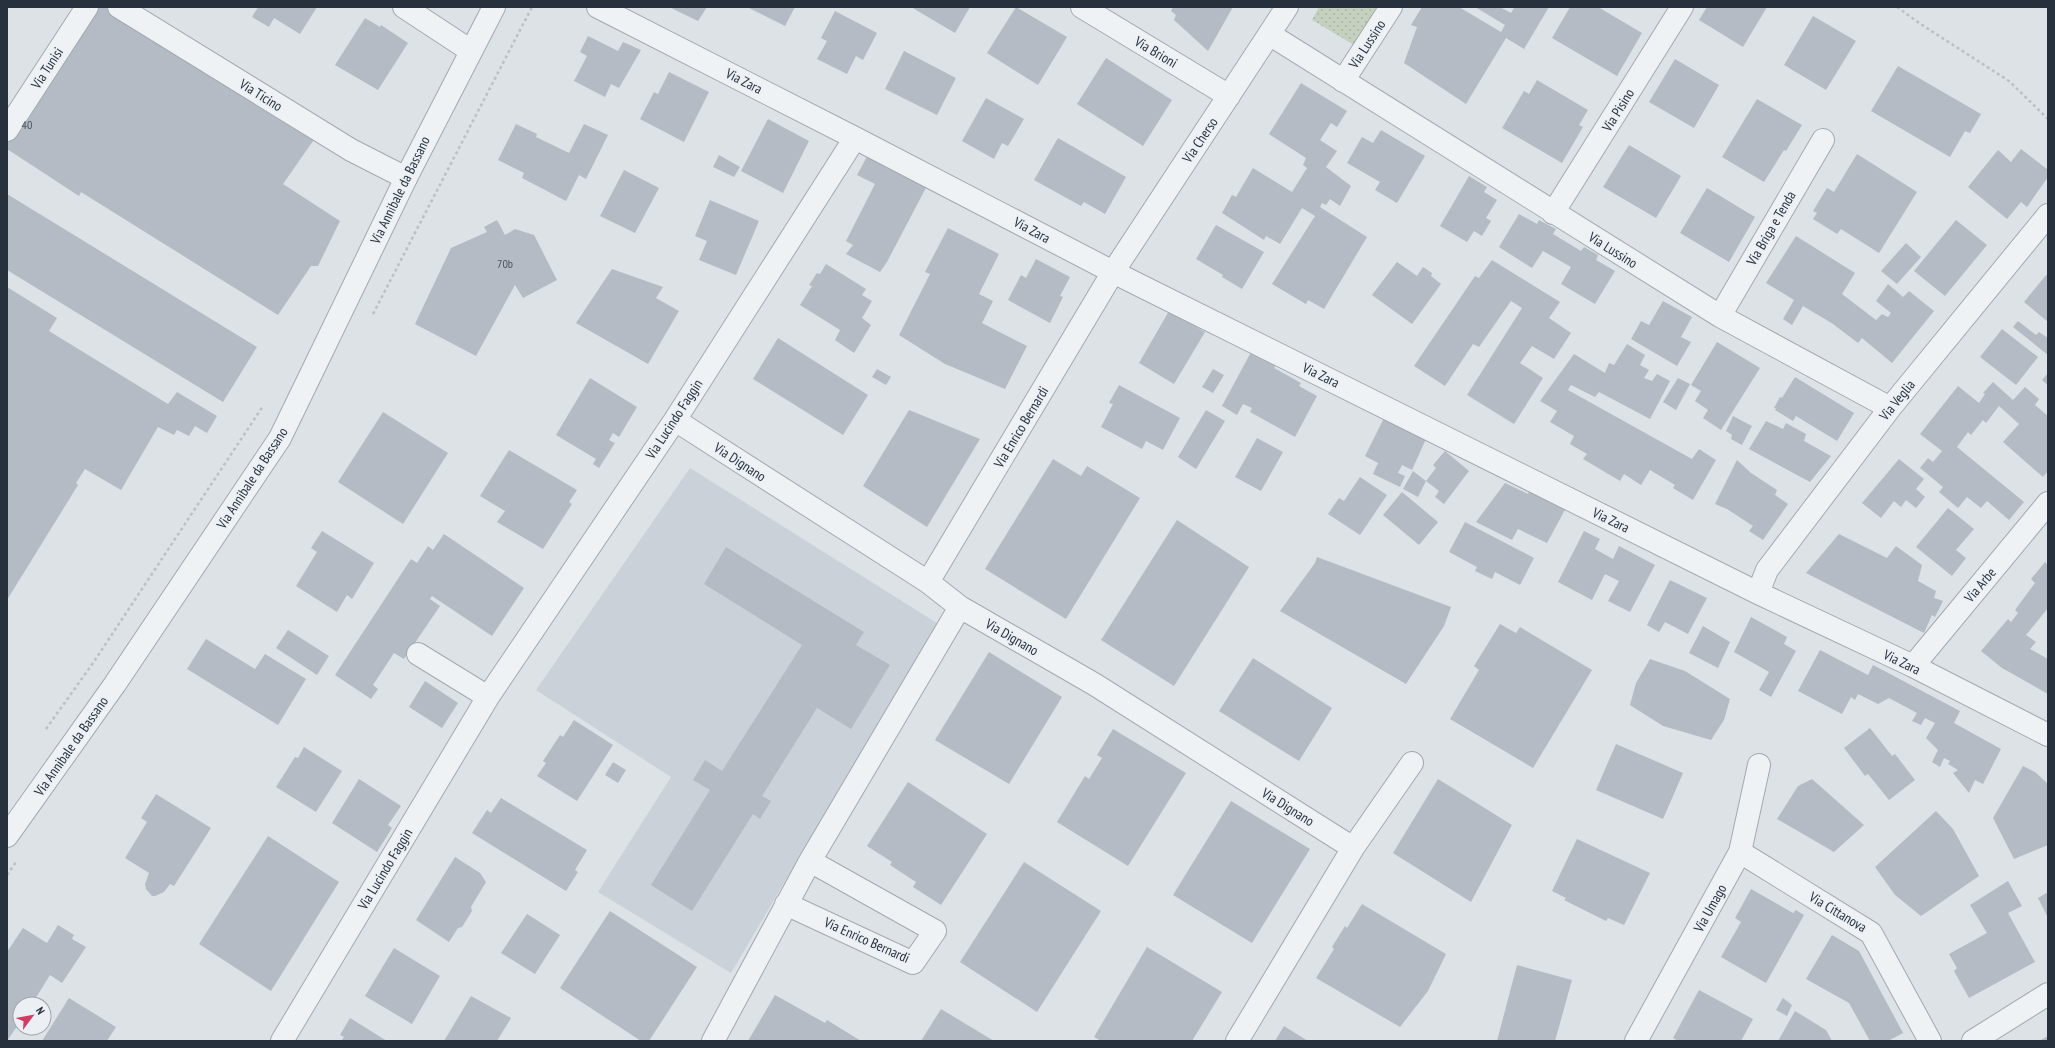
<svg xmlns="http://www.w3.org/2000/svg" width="2055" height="1048" font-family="'PT Sans Narrow',sans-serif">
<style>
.built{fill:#cbd1d9}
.park{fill:url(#park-dots)}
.building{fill:#b4bbc4}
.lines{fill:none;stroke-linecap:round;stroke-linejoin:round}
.minor-casing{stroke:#a2a9b1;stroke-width:24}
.tertiary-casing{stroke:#a2a9b1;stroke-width:24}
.path{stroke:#bbc0c5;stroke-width:2.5;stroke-dasharray:3 3;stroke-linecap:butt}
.minor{stroke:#eff2f5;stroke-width:22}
.tertiary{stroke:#eff2f5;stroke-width:22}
.labels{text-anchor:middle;stroke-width:4;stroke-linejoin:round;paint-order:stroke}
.number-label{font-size:12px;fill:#4a545f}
.street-label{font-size:14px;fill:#26313d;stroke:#ecf0f5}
</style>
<defs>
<pattern id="park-dots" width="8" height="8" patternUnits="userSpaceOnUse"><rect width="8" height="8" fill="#c5d1be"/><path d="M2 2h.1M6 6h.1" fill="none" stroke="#a9b4a4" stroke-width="1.8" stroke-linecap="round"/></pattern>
</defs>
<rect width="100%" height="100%" fill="#dde2e7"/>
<path class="built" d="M690,468l247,155 -206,350 -133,-81 73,-115 -135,-87z"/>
<path class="park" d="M1319,7h59l-24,38 -42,-25z"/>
<path class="building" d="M88,7h25l207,124 -37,53 57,37 -22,45h-7l-33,49 -197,-123 -2,4 -72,-47v-13z
M258,7h59l-17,27 -26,-16 -5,9 -17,-10z
M669,7h38l-9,14z
M747,7h48l-10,19z
M911,7h59l-15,26z
M1016,7l51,30 -29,48 -51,-32z
M1173,7h60l-25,44 -34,-31 2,-5 -5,-4z
M1422,7h37l42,25 4,-7 -30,-18h25l11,6 3,-5 -2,-1h37l-25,42 -18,-11 -40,66 -62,-41 13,-36 -6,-2z
M1570,7h28l44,26 -25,43 -65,-38z
M1707,7h60l-24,40 -44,-27z
M835,11l42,22 -14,27 -7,-4 -9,18 -30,-15 10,-18 -6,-3z
M1813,16l43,25 -30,49 -42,-25z
M365,18l15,9 1,-2 27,18 -30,47 -43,-25z
M588,36l30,15 5,-9 18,8 -22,38 -8,-4 -6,13 -31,-16 13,-25 -7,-4z
M904,51l52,27 -19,37 -52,-26z
M1106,58l66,42 -29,46 -66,-42z
M1675,59l44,26 -25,43 -45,-26z
M1898,66l83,48 -11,19 -5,-2 -15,26 -79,-46z
M669,72l40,20 -25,50 -44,-23 14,-27 4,2z
M1537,80l51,30 -9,15 4,2 -21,36 -60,-35 22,-37 5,3z
M1301,83l46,28 -10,16 -6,-4 -11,17 17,11 -11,16 25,19 -11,20 -10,-7 -4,6 -4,-2 -2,4 47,30 -43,72 -16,-9 -2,4 -34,-20 43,-68 -13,-8 -22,36 -14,-8 -2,4 -42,-27 10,-18 4,2 17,-29 39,24 15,-24 -4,-3 3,-7 -37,-24z
M986,98l38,21 -16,27 -6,-3 -8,16 -32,-18z
M1757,99l45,26 -16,26 -2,-1 -20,32 -42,-25z
M768,119l41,22 -26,52 -42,-22z
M516,124l21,10 -1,3 33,16 15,-29 24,11 -22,44 -7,-4 -13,26 -44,-23 2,-5 -26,-13z
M1381,130l44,26 -28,47 -22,-13 5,-8 -33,-19 15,-26 11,6z
M1058,138l68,39 -21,37 -21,-12 -3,4 -47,-26z
M1629,145l52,31 -25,42 -53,-31z
M2021,149l27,21v7l-21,30 -6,-5 -14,17 -39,-32 30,-37 13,12z
M870,151l59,31 -42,80 -7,10 -34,-18 7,-9 -7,-4 29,-57 -18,-9z
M1857,154l60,38 -38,61 -38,-24 -4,5 -24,-15 4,-6 -4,-2 14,-23 7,4z
M719,155l21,12 -6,10 -21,-10z
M624,170l35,18 -24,45 -35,-17z
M1469,176l18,11 -3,5 13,8 -11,18 5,3 -9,15 -8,-5 -7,11 -27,-16z
M1707,188l48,29 -26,45 -49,-29z
M7,194l250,153 -34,55 -216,-132z
M710,200l49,21 -23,54 -37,-15 8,-19 -12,-5z
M1519,214l18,10 2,-4 17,9 -3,5 28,17 3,-4 14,8 -2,5 19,11 -20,33 -34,-20 10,-17 -28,-16 -11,17 -33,-21z
M497,220l8,15 10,-6 19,6 23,45 -34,18 -8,-13 -39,71 -61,-32 36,-76 36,-16 -3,-5z
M1956,220l31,25 -42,51 -31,-25z
M1216,225l48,27 -22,37 -20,-12 1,-2 -27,-16z
M948,228l51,26 -20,40 14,7 -11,22 45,23 -22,43 -60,-25 -46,-29 31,-61 -5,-2z
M1796,236l59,37 -13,21 34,26 6,-6 6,3 3,-4 -15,-12 12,-17 15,13 6,-6 25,20 -42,52 -30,-25 -4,5 -25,-19 -30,-18 -11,19 -9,-6 11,-19 -28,-17z
M1906,243l15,14 -24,27 -16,-13z
M1036,259l34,18 -10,19 3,1 -13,26 -42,-23 13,-25 5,3z
M1492,260l68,42 -11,16 22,15 -17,26 -22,-13 -12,17 23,15 -29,46 -47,-29 55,-87 -11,-7 -32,46 -6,-3 -28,42 -31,-20 61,-90 4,2z
M1397,262l20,14 6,-9 9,6 -1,3 10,8 -29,40 -40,-29z
M826,264l40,25 -4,6 10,6 -10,17 9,7 -17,28 -19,-13 5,-10 -40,-25 12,-19 -3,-1 8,-12 3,1z
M612,269l51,18 -7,11 23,13 -31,53 -72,-41z
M2046,275l2,1v46l-24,-20z
M7,287l50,31 -8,13 119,73 9,-12 40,24 -10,17 -12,-7 -6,10 -12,-6 -3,5 -16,-8 -37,63 -36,-21 -9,14 2,2 -71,115z
M1663,301l29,16 -11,20 10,5 -14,24 -46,-27 10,-18 8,4z
M1169,311l36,21 -31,52 -35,-21z
M2018,321l18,14 3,-3 9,6v17l-35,-28z
M2002,329l36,28 -22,28 -36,-28z
M778,338l90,57 -25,40 -90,-56z
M1717,342l43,26 -39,62 -18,-12 5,-8 -13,-9 6,-10 -10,-6z
M1627,344l18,11 -5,10 9,5 -5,8 8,3 5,-7 13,7 -20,38 -51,-27 -4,5 -24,-12 -3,5 124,69 7,-10 17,11 -23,40 -20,-12 2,-3 -25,-15 -9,15 -17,-11 -4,7 -37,-22 4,-5 -17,-10 4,-8 -24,-14 7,-11 -17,-10 34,-47 31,19 4,-10 5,2z
M1251,352l25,13 -2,3 27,15 -2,3 18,10 -22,41 -45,-25 2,-4 -9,-4 -6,11 -15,-9z
M877,369l14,8 -5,8 -14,-8z
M1213,369l11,6 -11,18 -11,-6z
M2048,373v12l-6,-5z
M1795,377l59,36 -17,28 -41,-25 -3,5 -18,-11 1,-2h-2l6,-11 2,1z
M590,378l47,29 -18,30 -6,-4 -4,7 6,3 -16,25 -6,-4 3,-5 -40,-24z
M1678,378l12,6 -14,26 -13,-8z
M1993,382l20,18 12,-13 14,12 -4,6 13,11v55l-5,6 -40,-35 16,-18 -20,-18 -13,17 -3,-3 -12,15 -3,-3 -11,15 67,55 -15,18 -22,-19 -6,7 -14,-11 -9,11 -19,-16 4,-5 -23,-19 8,-10 5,4 9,-11 -22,-17 38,-48 21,17 6,-9 -2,-1z
M1119,385l61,33 -17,32 -17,-9 -4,8 -41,-22 12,-23 -4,-1z
M909,410l71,29 -53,88 -64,-41z
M1206,410l19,11 -29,48 -18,-12z
M383,412l65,41 -45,71 -65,-42z
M1733,416l19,10 -10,19 -11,-6 1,-4 -6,-4z
M1384,418l42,21 -14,31 -10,-5 -4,8 7,3 -5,11 -27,-13 5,-11 -13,-7z
M1766,421l17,8 3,-6 20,11 -2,7 27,15 -21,26 -61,-33z
M1257,438l26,14 -22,39 -26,-14z
M509,450l68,40 -8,12 3,2 -29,45 -46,-27 8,-11 -25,-15z
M1445,451l24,20 -25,33 -9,-7 4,-6 -13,-10 10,-13 -3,-3z
M1053,459l28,17 6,-10 53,32 -74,121 -81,-50z
M1899,459l25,20 -8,10 9,8 -9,11 -10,-8 -5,7 -7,-6 -13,17 -19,-15z
M1737,460l14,13 26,17 -2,5 13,9 -25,36 -14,-9 4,-5 -26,-17 -12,-5z
M1413,471l13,10 -8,16 -15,-8z
M1360,477l27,18 -27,40 -32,-21 11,-16 5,3z
M1505,483l23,11 2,-5 36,19 -19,35 -29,-14 -6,11 -36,-18z
M1402,492l36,30 -19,23 -36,-30z
M1948,508l26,21 -18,21 10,8 -14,18 -36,-29z
M1177,520l72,47 -75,119 -73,-46z
M1465,522l69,36 -14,27 -25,-13 -3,7 -17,-8 2,-4 -28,-15z
M322,531l52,32 -22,36 -5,-4 -10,17 -41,-26 21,-34 -6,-4z
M1584,531l16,8 -5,10 18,10 6,-13 36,19 -25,47 -22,-11 11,-20 -14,-7 -13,26 -34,-18z
M444,534l80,54 -32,48 -60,-40 -2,3 10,7 -36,53 -10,-6 -21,32 5,4 -7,10 -36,-24 76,-116 6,4 11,-17 5,4z
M1839,534l48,24 9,-12 26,19 -4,16 18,10 -2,7 9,3 -8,16 -3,-2 -8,18 -118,-60z
M726,547l138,85 -8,13 34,20 -39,64 -34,-21 -55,88 9,5 -11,18 -7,-5 -61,97 -41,-26 59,-95 -17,-10 12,-20 17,11 80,-126 -98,-61z
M1317,557l134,50 -7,19 -38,58 -126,-73 35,-48z
M2045,562l3,3v43l-22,27 10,7 -6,7 18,10v35l-46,-26 -21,-17 27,-32 3,3 7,-9 -3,-3 20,-27 -4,-4z
M1670,580l37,18 -19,36 -23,-12 -6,10 -12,-7z
M1751,617l36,20 -3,7 12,7 -25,46 -12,-7 10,-18 -35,-20z
M1500,624l16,9 4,-6 72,43 -59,98 -83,-49 29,-49 -5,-4z
M1703,626l27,16 -12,26 -29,-15z
M288,630l41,26 -12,19 -41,-27z
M206,639l49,30 10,-15 41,25 -28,46 -91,-56z
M1820,650l48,25 5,-10 87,46 -6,12 47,26 -18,35 -8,-4 -6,13 -16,-20 5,-3 -10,-6 2,-3 -6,-3 -4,9 -8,-5 6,-12 -12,-12 9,-15 -10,-5 -4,7 -9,-4 5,-8 -28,-15 -11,6 -20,-10 -3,6 -4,-3 -9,17 -44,-23z
M989,652l73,45 -53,87 -74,-44z
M1253,658l79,50 -33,53 -80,-50z
M1650,659l35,12 45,28 -6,21 -13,20 -48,-14 -33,-21 6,-22z
M425,681l33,22 -16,25 -33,-21z
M574,720l39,25 -36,56 -40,-25 9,-13 -3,-2 17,-26 3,2z
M1870,728l22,28 3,-2 20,26 -26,20 -21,-26 -3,2 -21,-28z
M1113,729l73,44 -58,93 -71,-44 28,-46 4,3 13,-21 -5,-3z
M1616,744l67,29 -20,46 -67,-29z
M304,747l38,24 -26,41 -40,-25 19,-30 3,1z
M613,762l13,8 -8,13 -13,-8z
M2023,766l12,6 13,12v61l-34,14 -21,-41z
M359,779l42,27 -13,19 4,3 -15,24 -45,-29z
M1438,779l74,46 -41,77 -78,-49z
M1812,779l52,46 -30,27 -57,-33 21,-33z
M908,782l79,52 -46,71 -28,-18 3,-5 -26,-17 2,-3 -25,-16z
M156,794l55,34 -37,58 -4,-2 -6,8 -9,4h-3l-6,-7 -1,-5 4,-11 -24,-15 22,-36 -6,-4z
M501,798l86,52 -12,20 3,2 -12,19 -94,-58 15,-23 4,3z
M1231,801l79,48 -58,94 -79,-48z
M1936,811l17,18 26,47 -58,40 -26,-21 -20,-28z
M268,836l71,46 -68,109 -72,-47z
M1577,839l73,34 -26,52 -16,-7 -2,3 -42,-21 2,-2 -14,-7z
M455,857l25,16 6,9 -15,25 1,4 -10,16 -4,1 -9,14 -33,-22z
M1024,862l77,49 -64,101 -77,-50z
M2008,881l14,25 -14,7 27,49 -66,36 -15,-27 3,-3 -8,-14 38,-21 -17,-28z
M1751,889l42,24 3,-3 8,5 -38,68 -45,-26 20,-35 -6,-4z
M2048,892v26l-10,-20z
M1362,904l84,50 -18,37 -28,36 -84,-49 18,-29 -2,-2 13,-21 2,2z
M610,911l87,56 -48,74h-8l-81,-53z
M527,914l33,21 -25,39 -34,-21z
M58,925l16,10 -2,4 14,8 -24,36 -12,-8 -18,29h-12v18l-13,19v-89l16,-24 24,15z
M1832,935l27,16 44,82 -15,8h-18l-21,-38 -43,-24z
M1147,947l75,45 -30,49h-91l-7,-4z
M394,948l46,28 -28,48 -47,-28z
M1517,965l55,15 -17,61h-58z
M1699,990l54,29 -12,22h-63l-5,-3z
M775,995l50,28 2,-3 34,21h-113z
M471,996l40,22 -14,23h-53z
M69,998l47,29 -9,14h-65z
M1783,998l9,7 -5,11 -11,-6z
M941,1009l53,32h-73z
M1795,1011l31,19 6,11h-54z
M350,1018l37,23h-46l3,-4 -4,-2z
M1284,1026l3,2 21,13h-33z
M2048,1036v5h-9z"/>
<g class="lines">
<g class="minor-casing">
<path id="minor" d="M119,7l232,143 55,28
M404,7l67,44
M598,7l257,131 258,134 645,321 155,73 135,69
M1082,7l147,89
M1269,34l451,282 170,92
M1343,81l48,-74
M7,130l80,-123
M1553,213l129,-206
M1720,316l103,-176
M675,420l253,162 32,25 134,77 259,164
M928,582l185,-310 174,-265
M1758,593l9,-23 123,-162 158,-193
M418,654l70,43
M1913,666l135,-163
M1740,852l131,81 59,108
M786,904l127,59 22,-32 -125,-70
M282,1041l206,-344 187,-277 180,-282
M713,1041l97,-180 150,-254
M1237,1041l116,-193 59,-85
M1636,1041l104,-189 19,-87
M1973,1041l75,-47"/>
</g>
<g class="tertiary-casing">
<path id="tertiary" d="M7,836l108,-152 165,-246 126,-260 88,-171"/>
</g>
<path class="path" d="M1897,7l22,16 90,58 39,38
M373,314l159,-307
M46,729l47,-66 170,-257
M7,875l9,-13"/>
<use href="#minor" class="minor"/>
<use href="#tertiary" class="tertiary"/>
</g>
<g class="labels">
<g class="number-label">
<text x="27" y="129">40</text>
<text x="505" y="268">70b</text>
</g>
<g class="street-label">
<text transform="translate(1367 44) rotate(-57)" y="5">Via Lussino</text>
<text transform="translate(1156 52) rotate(31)" y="5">Via Brioni</text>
<text transform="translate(47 68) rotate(-57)" y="5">Via Tunisi</text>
<text transform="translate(744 81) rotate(27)" y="5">Via Zara</text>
<text transform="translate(261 95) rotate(32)" y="5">Via Ticino</text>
<text transform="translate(1618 110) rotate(-58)" y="5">Via Pisino</text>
<text transform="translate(1200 140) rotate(-56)" y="5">Via Cherso</text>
<text transform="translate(400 190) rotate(-64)" y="5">Via Annibale da Bassano</text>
<text transform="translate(1771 228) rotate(-60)" y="5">Via Briga e Tenda</text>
<text transform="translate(1032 230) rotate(28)" y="5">Via Zara</text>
<text transform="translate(1613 250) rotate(32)" y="5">Via Lussino</text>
<text transform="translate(1321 375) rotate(26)" y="5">Via Zara</text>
<text transform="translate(1897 400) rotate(-51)" y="5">Via Veglia</text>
<text transform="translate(674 419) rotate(-57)" y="5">Via Lucindo Faggin</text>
<text transform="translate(1021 427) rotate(-59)" y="5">Via Enrico Bernardi</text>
<text transform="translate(740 462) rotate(33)" y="5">Via Dignano</text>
<text transform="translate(252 478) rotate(-57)" y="5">Via Annibale da Bassano</text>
<text transform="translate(1611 520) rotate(26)" y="5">Via Zara</text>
<text transform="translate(1980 585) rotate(-50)" y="5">Via Arbe</text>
<text transform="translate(1012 637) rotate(30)" y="5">Via Dignano</text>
<text transform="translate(1902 662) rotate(26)" y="5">Via Zara</text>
<text transform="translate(71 746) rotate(-55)" y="5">Via Annibale da Bassano</text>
<text transform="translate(1288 807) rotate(32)" y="5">Via Dignano</text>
<text transform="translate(385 869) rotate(-59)" y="5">Via Lucindo Faggin</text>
<text transform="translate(1710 908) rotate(-61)" y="5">Via Umago</text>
<text transform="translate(1838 912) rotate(31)" y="5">Via Cittanova</text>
<text transform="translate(867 940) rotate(24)" y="5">Via Enrico Bernardi</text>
</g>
</g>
<rect width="2055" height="1048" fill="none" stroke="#26313d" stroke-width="16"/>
<g transform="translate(32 1016) rotate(58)"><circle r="19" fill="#ecf0f5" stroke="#9da4ab"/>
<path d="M0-3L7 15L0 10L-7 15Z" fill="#cf3f64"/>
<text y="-6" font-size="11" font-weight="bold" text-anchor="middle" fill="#26313d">N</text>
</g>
</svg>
